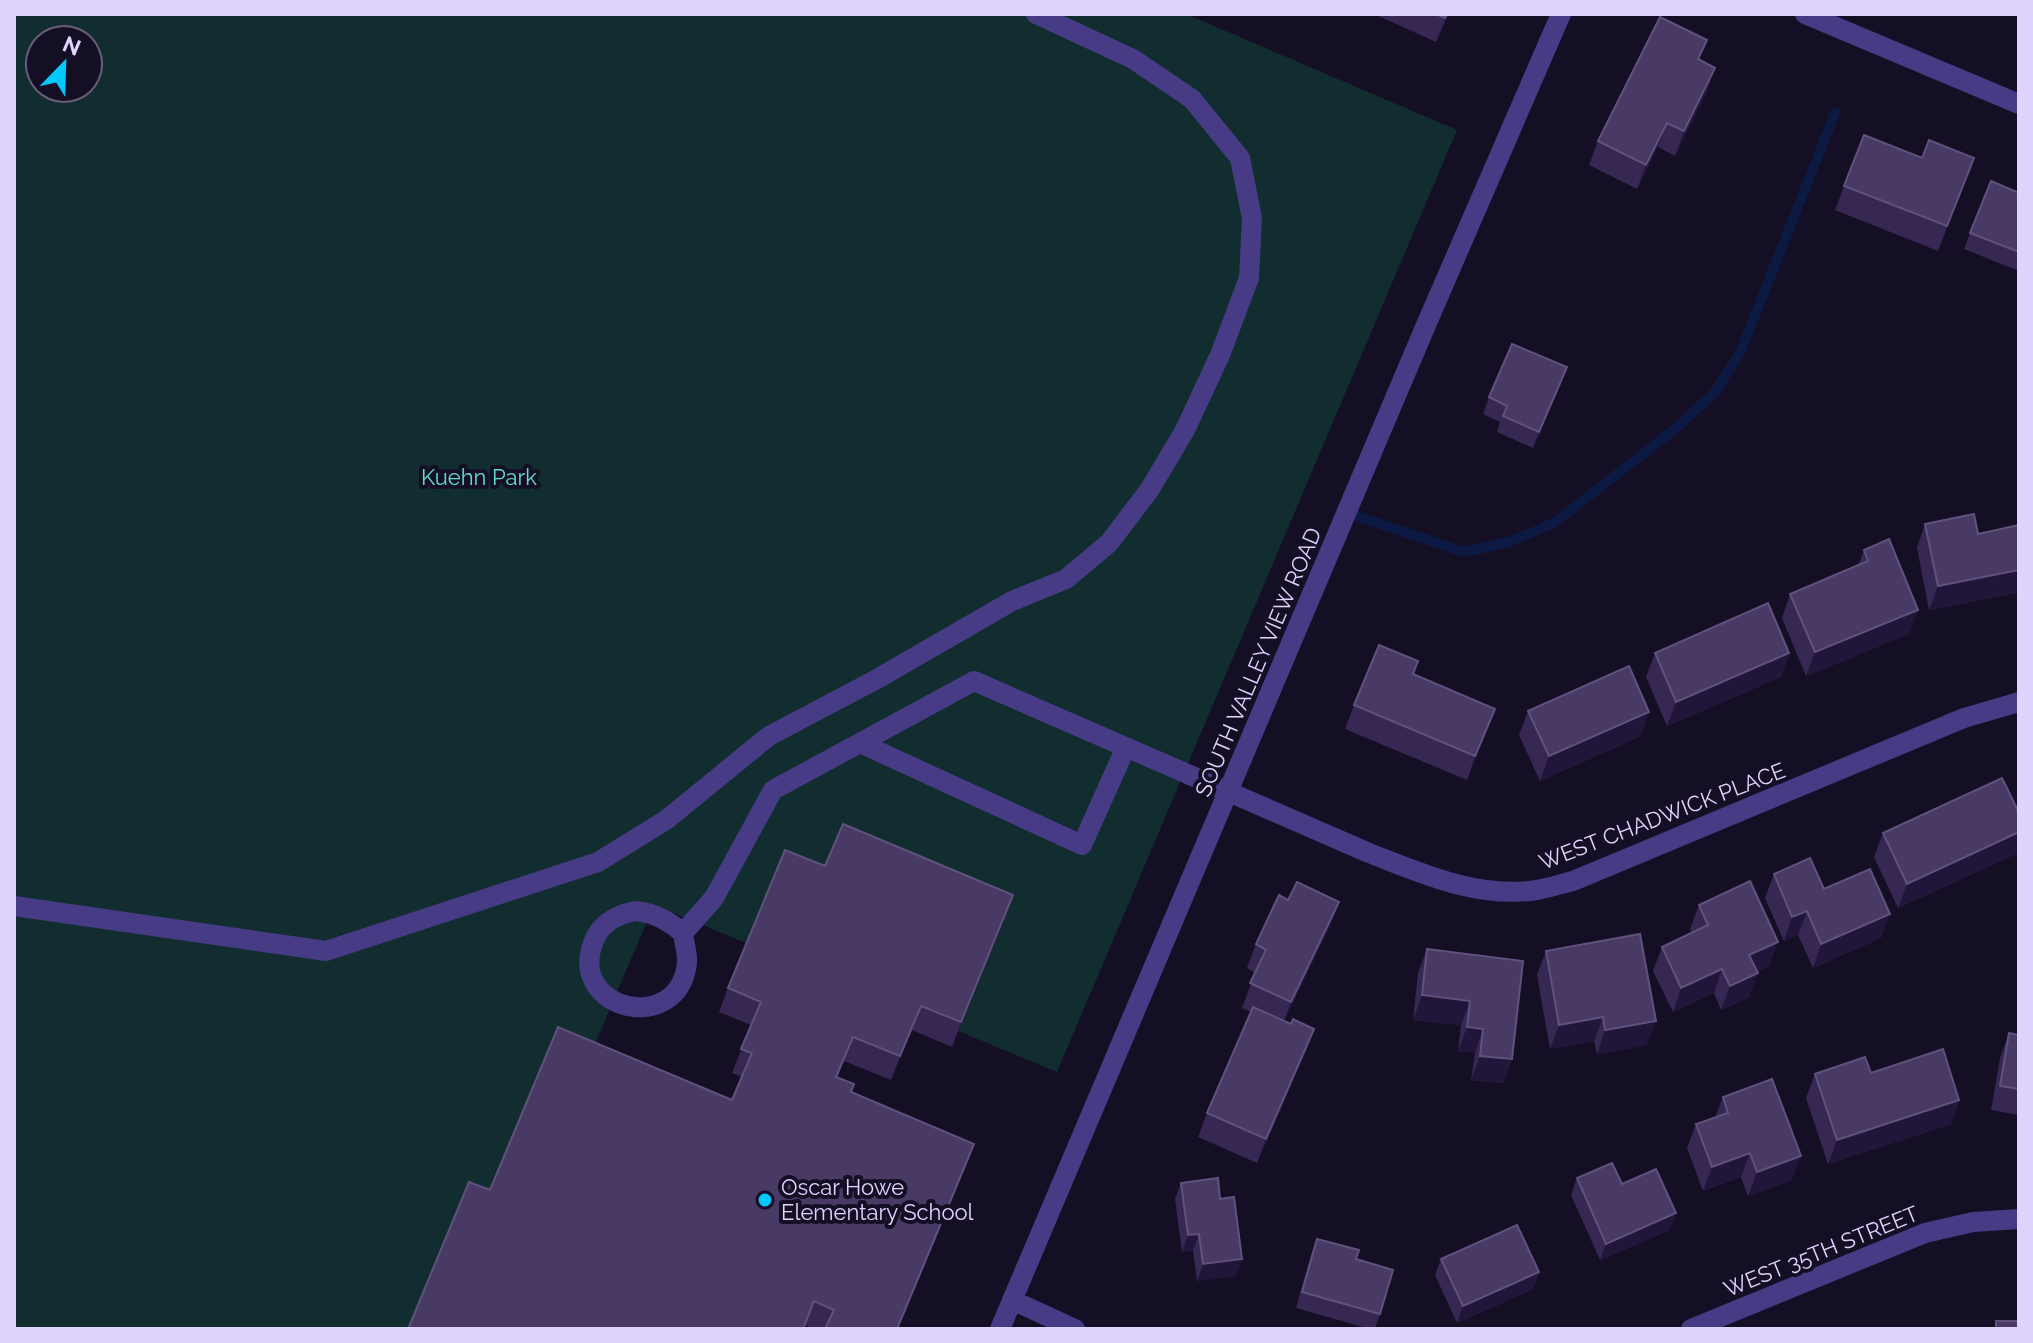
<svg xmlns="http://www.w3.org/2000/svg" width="2033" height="1343" font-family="Raleway,sans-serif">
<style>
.green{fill:#122d2f;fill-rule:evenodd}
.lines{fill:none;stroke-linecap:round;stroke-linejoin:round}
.stream{stroke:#0b1943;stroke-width:10}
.minor{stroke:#463b84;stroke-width:20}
.wall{fill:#362853}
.shaded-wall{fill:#211639}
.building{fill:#483a65;stroke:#5f527d;stroke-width:2}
.poi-dot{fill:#03c8fb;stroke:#150f25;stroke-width:3}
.labels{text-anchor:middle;stroke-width:8;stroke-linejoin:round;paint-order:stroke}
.park-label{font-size:22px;fill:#60decd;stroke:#150f25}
.street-label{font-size:22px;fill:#ded4fe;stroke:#150f25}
.poi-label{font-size:22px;fill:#ded4fe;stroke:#150f25;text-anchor:start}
</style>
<rect width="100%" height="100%" fill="#150f25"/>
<path class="green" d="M14,14h1172l271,116 -400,942 -403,-167 -180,424h-460zM40,40h48v48h-48z"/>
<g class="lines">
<path class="stream" d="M1347,513l117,39 45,-10 45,-19 121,-94 39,-36 26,-40 95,-240"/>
<path class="minor" d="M1805,14l214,90
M860,743l222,102 44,-98
M14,906l312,45 272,-89 68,-42 103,-84 108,-57 135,-78 54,-22 43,-36 41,-54 35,-59 35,-75 29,-77 3,-60 -12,-60 -48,-59 -59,-40 -97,-45
M635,911c20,2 32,9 48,22 1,10 5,21 4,30 -8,73 -119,48 -94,-20 7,-20 23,-28 42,-32z
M683,933l31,-35 59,-108 201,-109 395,172c54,21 109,46 168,37 12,-2 24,-6 36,-9l391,-163 55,-16
M1012,1300l63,29
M1000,1329l426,-1004 135,-311
M1691,1329l234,-96 48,-11 46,-3"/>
</g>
<path class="wall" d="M1374,14h75l-13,28z
M1700,60l7,32 -32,64 -17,-9 -21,42 -48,-24 9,-24z
M1864,135l58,23h52l-36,93 -103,-41z
M1991,181l28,12v78l-55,-22z
M1567,367l-34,81 -36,-16 3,-10 -17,-8 6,-17z
M1925,524l53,10 41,-9v67l-90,18 -12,-62z
M1864,550l54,60 -9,24 -103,42 -24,-58 8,-24 68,-28z
M1655,653h134l-8,24 -114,49 -21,-49z
M1418,661l-5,14 73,58 -19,47 -122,-51 9,-24z
M1528,711l113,25 -101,45 -21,-46z
M2019,813v36l-1,4 -120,55 -24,-51 9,-24z
M825,866l188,29 -61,152 -40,-17 -21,50 -47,-19 -7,17 14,14 114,76 -67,161h-84l-324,-139 242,-90 10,-23 -10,-4 19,-48 -32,-13 9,-24z
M1774,874l50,15 57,49 -68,30 -15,-33 -14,6 -19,-43z
M1699,905l70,61 -12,6 -8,25 -28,13 -7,-17 -41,19 -20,-41 9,-24 30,-14 -2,-4z
M1330,926l-46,95 7,3 23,5 -9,24 -48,110 -59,-26 9,-24 44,-101 -9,-4 13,-35 -8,-5 9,-24z
M1427,949l85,110 -9,24 -32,-3 4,-27 -17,-2 3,-26 -48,-5 5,-47z
M1546,951l101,94 -50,9 -3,-13 -44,8 -13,-74z
M2009,1033l10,2v80l-28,-5 9,-52z
M1871,1073l88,27 -8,24 -123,40 -22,-66 9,-24z
M1723,1097l69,83 -44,16 -7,-19 -38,14 -16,-43 9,-24 19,-6z
M1577,1178l45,6 48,46 -70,30 -29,-65z
M1181,1183l39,16 16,77 -39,5 -4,-31 -11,2 -7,-53z
M1317,1239l39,20 24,55 -5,15h-5l-74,-21 15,-53z
M1441,1259l98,13 -6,17 -76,34 -22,-48z"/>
<path class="shaded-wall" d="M1447,14h2l-13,28z
M1715,68l-8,24 -32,64 9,-25z
M1667,123l-9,24 -21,42 9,-24z
M1567,367l-6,17 -28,64 6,-16z
M2019,570v22l-90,18 9,-24z
M1918,610l-9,24 -103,42 9,-24z
M1789,653l-8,24 -114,49 9,-24z
M1495,709l-9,24 -19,47 8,-24z
M1649,712l-8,24 -101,45 9,-25z
M2019,832v17l-1,4 -120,55 9,-24z
M1013,895l-8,24 -53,128 9,-25z
M1339,902l-9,24 -48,100 9,-24z
M1807,911l-9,24 -14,6 8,-24z
M1890,914l-9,24 -68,30 8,-24z
M1778,942l-9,24 -28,14 8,-25z
M1722,969l-8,24 -41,19 8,-24z
M1758,973l-9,24 -28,13 9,-24z
M1422,995l48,6 -9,24 -48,-5z
M921,1006l-9,24 -21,50 9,-24z
M1603,1017l-9,24 -44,8 9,-24z
M1656,1021l-9,24 -50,9 8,-24z
M1467,1027l16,2 -8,24 -17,-2z
M1314,1029l-9,24 -48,110 9,-24z
M1480,1056l32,3 -9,24 -32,-3z
M1959,1100l-8,24 -123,40 9,-24z
M974,1144l-9,24 -67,161h-1z
M1750,1153l-9,24 -38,14 9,-24z
M1801,1156l-9,24 -44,16 9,-24z
M1676,1213l-6,17 -70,30 6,-16z
M1199,1234l-6,16 -11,2 6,-17z
M1242,1259l-6,17 -39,5 6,-17z
M1539,1272l-6,17 -76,34 6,-17z"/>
<path class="building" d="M1436,14h11l-2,4z
M1660,17l47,23 -9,19 17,9 -31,63 -17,-8 -21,42 -48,-24z
M1864,135l58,23 7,-18 45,18 -27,68 -103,-40z
M1991,181l28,12v59l-49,-19z
M1512,344l55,23 -28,65 -36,-16 4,-10 -18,-9z
M1974,514l4,20 41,-9v45l-81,16 -13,-62z
M1889,539l29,71 -103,42 -25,-58 78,-33 -4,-11z
M1768,603l21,50 -113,49 -21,-49z
M1379,645l39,16 -5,13 82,35 -20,47 -121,-51z
M1629,666l20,46 -100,44 -21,-45z
M2002,778l17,35v19l-112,52 -24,-51z
M843,824l170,71 -52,127 -40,-16 -21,50 -47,-19 -17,40 18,7 -3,8 123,52 -77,185h-72l9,-19 -20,-9 -11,28h-395l61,-147 21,8 68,-163 174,73 20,-47 -11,-4 20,-47 -33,-14 57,-138 40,16z
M1810,858l14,31 46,-20 20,45 -69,30 -14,-33 -15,6 -18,-43z
M1750,881l28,61 -29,13 9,18 -28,13 -8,-17 -41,19 -19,-41 46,-22 -9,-20z
M1297,882l42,20 -48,100 -41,-19 16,-33 -10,-6 23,-49 9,5z
M1640,934l16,87 -51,9 -2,-13 -44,8 -13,-74z
M1427,949l96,12 -11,98 -32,-3 3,-27 -16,-2 3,-26 -48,-6z
M1253,1007l38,17 2,-5 21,10 -48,110 -59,-26z
M2009,1033l10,2v54l-19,-3z
M1943,1049l16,51 -122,40 -22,-66 50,-17 6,16z
M1772,1079l29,77 -44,16 -7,-19 -38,14 -16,-43 32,-11 -5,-16z
M1612,1163l10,21 34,-15 20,44 -70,31 -29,-66z
M1218,1178l2,21 14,-2 8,62 -39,5 -4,-30 -11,1 -7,-52z
M1517,1225l22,47 -76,34 -22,-47z
M1317,1239l42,11 -3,9 37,11 -13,44 -78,-22z
M1996,1321h23v8h-23z"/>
<circle class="poi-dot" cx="765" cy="1200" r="8"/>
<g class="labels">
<g class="park-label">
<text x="479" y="485">Kuehn Park</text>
</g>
<g class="street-label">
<text transform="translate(1258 662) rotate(-67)" y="8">SOUTH VALLEY VIEW ROAD</text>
<text transform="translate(1662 816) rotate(-21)" y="8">WEST CHADWICK PLACE</text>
<text transform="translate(1821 1251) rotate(-22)" y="8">WEST 35TH STREET</text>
</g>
<g class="poi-label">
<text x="781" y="1195">Oscar Howe<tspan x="781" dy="25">Elementary School</tspan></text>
</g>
</g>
<rect width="2033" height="1343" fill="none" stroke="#ded4fe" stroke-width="32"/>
<g transform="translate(64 64) rotate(23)"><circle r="38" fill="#150f25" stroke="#655e7c" stroke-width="2"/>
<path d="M0-6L14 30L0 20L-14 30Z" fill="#03c8fb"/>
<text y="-12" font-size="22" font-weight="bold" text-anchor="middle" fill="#ded4fe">N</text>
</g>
</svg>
